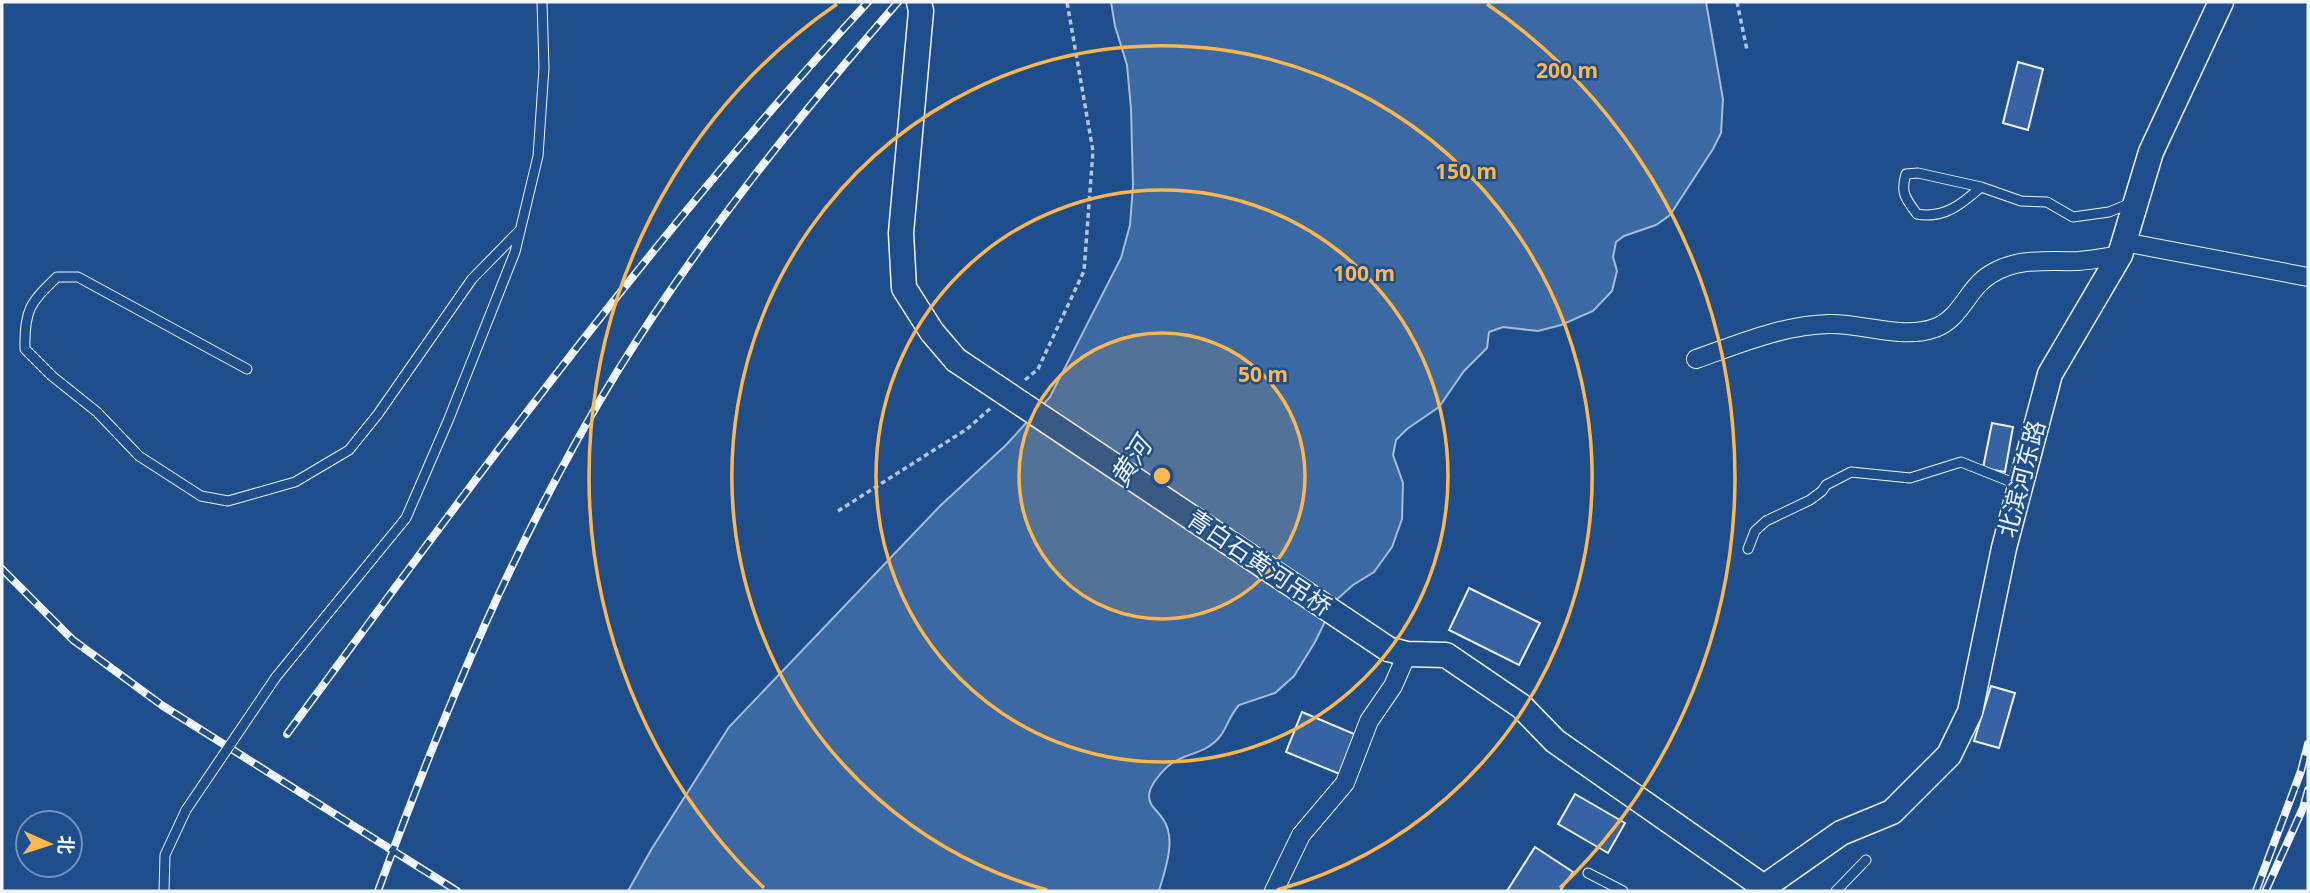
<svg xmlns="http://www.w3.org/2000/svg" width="2310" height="893" font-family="'Noto Sans','Noto Sans SC',sans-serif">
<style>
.water{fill:#3b69a3;stroke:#a8bbd7;stroke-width:2}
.building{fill:#3563a3;stroke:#f2f6ff;stroke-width:2}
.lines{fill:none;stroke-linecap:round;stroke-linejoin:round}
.lane-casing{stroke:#f2f6ff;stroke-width:11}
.street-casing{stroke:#f2f6ff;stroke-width:20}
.secondary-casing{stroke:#f2f6ff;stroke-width:27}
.path{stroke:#b3c4dc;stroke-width:3.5;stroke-dasharray:5 3.5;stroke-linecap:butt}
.lane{stroke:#1f4e8c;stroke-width:9}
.street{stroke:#1f4e8c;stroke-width:18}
.secondary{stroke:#1f4e8c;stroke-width:24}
.rail-casing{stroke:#f2f6ff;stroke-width:8}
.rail{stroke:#1f4e8c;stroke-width:5;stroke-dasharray:16;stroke-linecap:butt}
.lane-bridge-casing{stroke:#f2f6ff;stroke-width:11;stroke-linecap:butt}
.secondary-bridge-casing{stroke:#f2f6ff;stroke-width:27;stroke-linecap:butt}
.lane-bridge{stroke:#1f4e8c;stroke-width:9}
.secondary-bridge{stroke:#1f4e8c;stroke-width:24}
.ring{fill:none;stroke:#ffb74d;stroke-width:3.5}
.labels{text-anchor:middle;stroke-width:5;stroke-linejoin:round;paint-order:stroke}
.street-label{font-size:24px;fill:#f2f6ff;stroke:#1f4e8c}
.water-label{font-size:26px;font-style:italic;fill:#f2f6ff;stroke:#1f4e8c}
.centre{fill:#ffb74d;stroke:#1f4e8c;stroke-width:3.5}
.ring-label{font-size:21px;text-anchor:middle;font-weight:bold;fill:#ffb74d;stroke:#1f4e8c;stroke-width:5;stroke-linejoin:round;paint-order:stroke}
</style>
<rect width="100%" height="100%" fill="#1f4e8c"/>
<path class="water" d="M1111,2h595l17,97 -2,34 -8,16 -43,66 -14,10 -32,11 -8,6 -3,15 4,14 -5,20 -19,20 -32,14 -23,6 -35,-4 -14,5 -2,16 -23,23 -25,36 -32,22 -11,11 -3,15 10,28 -1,36 -10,28 -18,25 -21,13 -18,16 -20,41 -21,34 -19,17 -36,12c-14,16 -11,29 -31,42 -11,7 -24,8 -34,15 -9,5 -25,23 -25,34 0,10 9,15 14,23 14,20 2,51 -4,72h-531l23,-41 78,-123 211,-221 66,-61 44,-48 71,-139 9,-33 3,-39 -2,-77 -4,-44 -12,-39z"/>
<path class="building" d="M2018,62l25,7 -15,61 -25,-7z
M1992,423l21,4 -8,45 -22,-4z
M1469,588l71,35 -21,42 -70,-35z
M1991,686l24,7 -16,55 -25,-7z
M1302,712l57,24 -17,39 -56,-23z
M1575,794l50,29 -17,30 -50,-29z
M1535,847l38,25 -13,19h-53z"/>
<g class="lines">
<g class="lane-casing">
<path id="lane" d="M1981,187c-19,17 -37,32 -64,27 -11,-15 -17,-21 -11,-40l12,-1 63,14 40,14 26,1 26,15 36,-5 22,-9
M247,369l-169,-92h-21c-27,26 -33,33 -32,72l27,27 45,36 42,44 62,40 27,5 67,-19 54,-32 29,-36 94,-135 48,-49
M1748,549l7,-18 11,-10 44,-21 12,-9 4,-6 25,-13 59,6 51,-16 58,23
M276,677l130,-159 42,-97 67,-169 23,-96 6,-88 -2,-66
M1588,873l35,18
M164,891l1,-36 21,-45
M1836,891l30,-31"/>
</g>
<g class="street-casing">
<path id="street" d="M2124,242l184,35
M1696,359c43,-15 87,-34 133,-35 34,-1 73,16 106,4 27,-10 32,-40 56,-54 28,-17 56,-12 87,-13 14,-1 29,-4 42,-6
M1274,891l27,-56 44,-52 24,-62 24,-35 14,-32"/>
</g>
<g class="secondary-casing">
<path id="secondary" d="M919,2l2,9 -20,222 3,55 28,44 24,28
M1388,649l19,5 39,1 75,51 34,35 209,146
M1763,891l1,-4 77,-54 51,-21 57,-57 21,-43 34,-164 46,-174 70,-119 31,-103 70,-150"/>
</g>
<path class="path" d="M1737,2l10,48
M1025,380l13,-11 46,-98 9,-120 -26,-149
M838,511l129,-82 25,-22"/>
<use href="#lane" class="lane"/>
<use href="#street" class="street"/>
<use href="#secondary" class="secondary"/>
<g class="rail-casing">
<path id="rail" d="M2,569l71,71 90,66 294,185
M287,734c185,-251 369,-503 581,-732
M2266,890l37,-82 5,-18
M378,891c65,-178 139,-356 239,-519 82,-132 179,-253 281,-370
M2256,891l45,-120 7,-27"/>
</g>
<use href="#rail" class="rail"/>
<g class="lane-bridge-casing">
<path id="lane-bridge" d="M186,810l90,-133"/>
</g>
<g class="secondary-bridge-casing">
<path id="secondary-bridge" d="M956,360l432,289"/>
</g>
<use href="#lane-bridge" class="lane-bridge"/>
<use href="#secondary-bridge" class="secondary-bridge"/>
</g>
<circle cx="1162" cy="476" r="143" fill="#ffb74d" fill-opacity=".12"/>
<g class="ring">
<circle cx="1162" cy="476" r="143"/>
<circle cx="1162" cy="476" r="286"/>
<path d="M1047 890A430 430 0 1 1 1277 890"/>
<path d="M764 888A573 573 0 0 1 837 4M1487 4A573 573 0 0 1 1560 888"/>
</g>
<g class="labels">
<g class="street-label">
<text transform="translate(2022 479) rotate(-75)" y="8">北滨河东路</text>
<text transform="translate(1259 563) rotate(34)" y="8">青白石黄河吊桥</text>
</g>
<g class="water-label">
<text transform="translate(1131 462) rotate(-58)" y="9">黄河</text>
</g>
</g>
<circle cx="1162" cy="476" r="10" class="centre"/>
<g class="ring-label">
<text x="1567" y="78">200 m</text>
<text x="1466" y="179">150 m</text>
<text x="1364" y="281">100 m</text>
<text x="1263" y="382">50 m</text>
</g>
<rect width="2310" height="893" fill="none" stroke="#f2f6ff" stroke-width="7"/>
<g transform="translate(49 844) rotate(93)"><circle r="33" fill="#1f4e8c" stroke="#7391ba" stroke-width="2"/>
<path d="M0-5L12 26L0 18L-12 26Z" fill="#ffb74d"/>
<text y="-10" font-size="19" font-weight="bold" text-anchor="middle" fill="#f2f6ff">北</text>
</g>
</svg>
